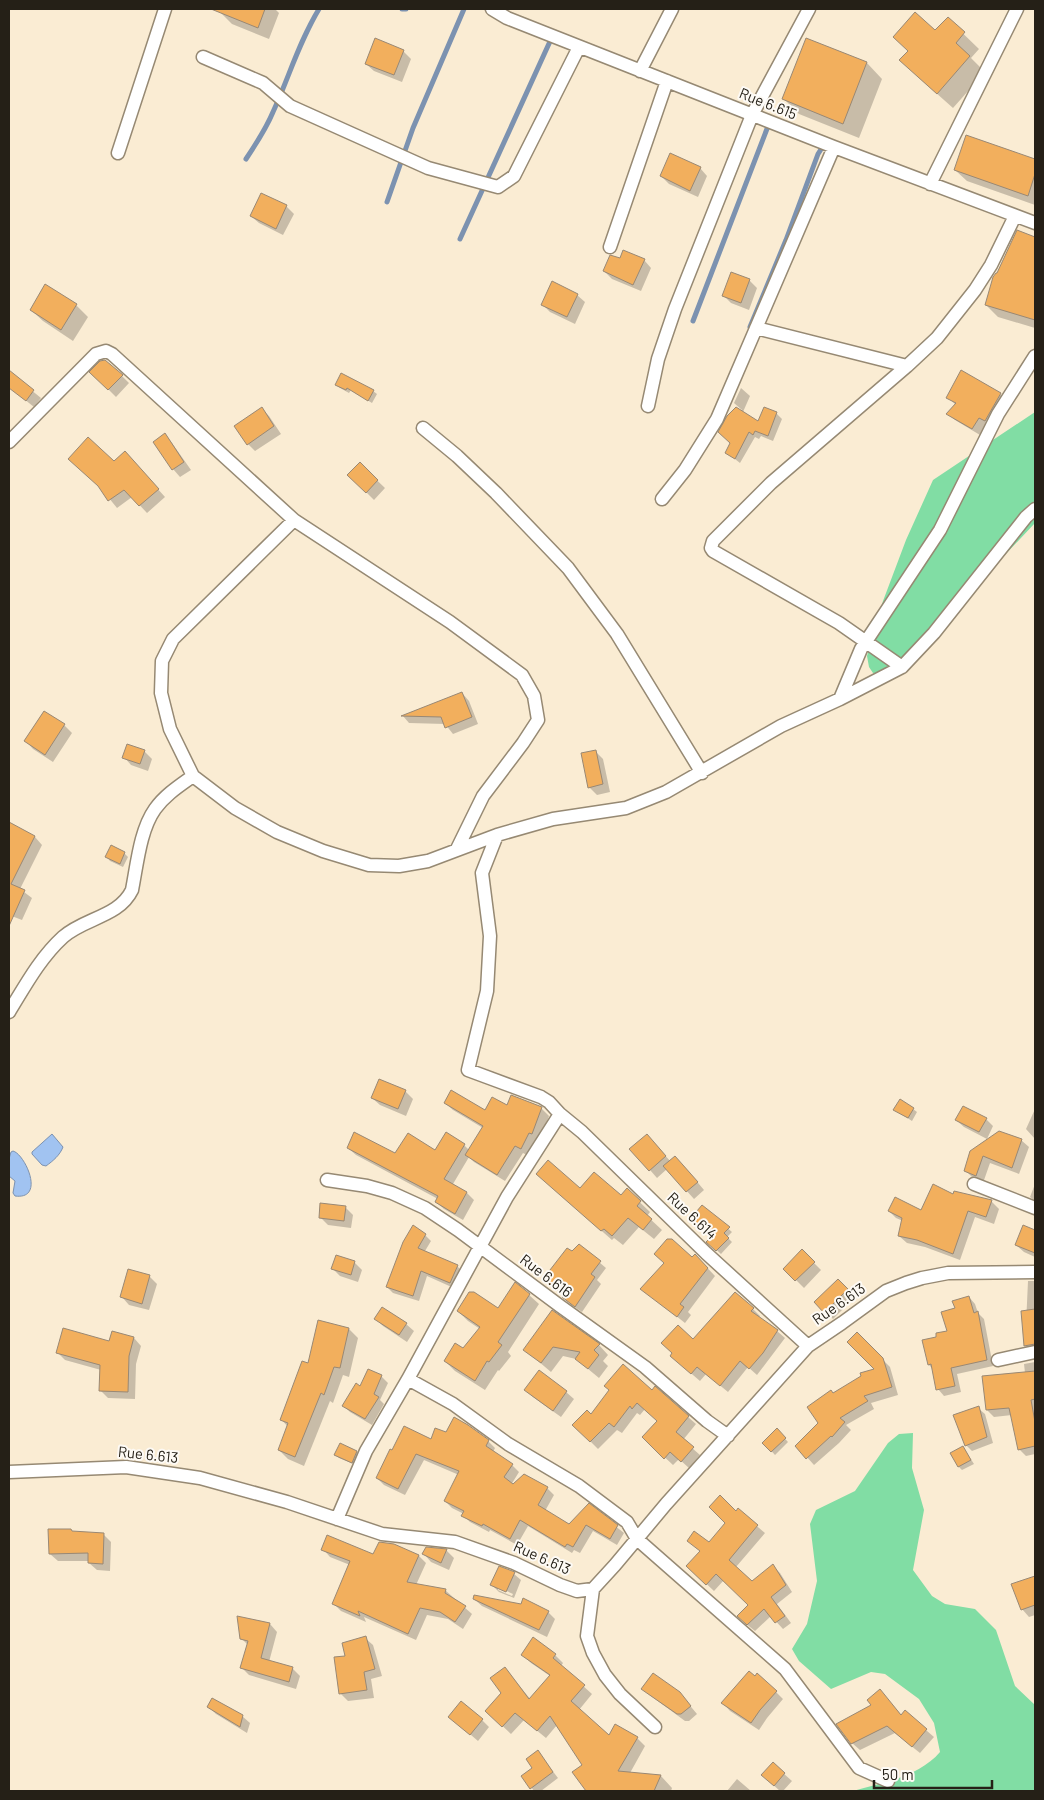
<svg xmlns="http://www.w3.org/2000/svg" width="1044" height="1800" font-family="Barlow,sans-serif">
<style>
.green{fill:#81dda4}
.water{fill:#a1c3f1;stroke:#7c92b0}
.shadow{fill:#0003;fill-rule:evenodd}
.lines{fill:none;stroke-linecap:round;stroke-linejoin:round}
.stream{stroke:#7c92b0;stroke-width:5}
.building{fill:#f2af5d;stroke:#998874}
.street-casing{stroke:#968973;stroke-width:15}
.street{stroke:#fff;stroke-width:12}
.labels{text-anchor:middle;stroke-width:4;stroke-linejoin:round;paint-order:stroke}
.street-label{font-size:15px;fill:#252017;stroke:#fdfaf5}
</style>
<rect width="100%" height="100%" fill="#faecd3"/>
<path class="green" d="M1035,412v111l-148,157 -14,-7 -4,-6 -2,-11 16,-55 23,-61 27,-60z
M913,1433l-1,35 12,42 -11,60 19,26 13,8 30,5 21,21 19,56 20,19v86h-182c29,-8 67,-15 87,-39l-6,-29 -15,-24 -34,-25 -14,-2 -40,17 -32,-28 -7,-12 15,-25 10,-43 -7,-57 6,-14 39,-19 33,-48 11,-9z"/>
<path class="water" d="M52,1134l11,13c-3,8 -10,14 -17,19l-4,-1 -10,-11v-2z
M13,1151c12,3 33,49 2,45l-2,-3 2,-12 -6,-5v-17l2,-7z"/>
<path class="shadow" d="M222,9h53l4,4 -10,26 -37,-15 -11,-11z
M948,19l31,30 -8,9 14,14 -32,36 -36,-32 19,-44z
M807,39l60,24 15,16 -23,59 -60,-24 -15,-15z
M403,51l8,8 -9,23 -28,-11 -8,-7z
M967,136l68,24v45l-68,-24 -12,-11z
M700,168l7,8 -9,21 -29,-13 -8,-8z
M286,206l8,8 -11,21 -24,-12 -8,-7z
M1018,232l17,7v89l-37,-11 -12,-12z
M621,260h23l7,8 -10,23 -29,-12 -8,-8z
M731,273l19,8 7,7 -8,22 -18,-7 -8,-8z
M577,295l8,7 -10,22 -25,-12 -8,-8z
M76,305l12,12 -15,24 -30,-20 -12,-11z
M91,372l31,4 7,7 -13,14z
M14,376l27,22 -7,9 -25,-20v-5z
M336,385l37,6 4,3 -5,9 -21,-13 -2,3 -9,-5z
M741,388l9,8 -7,16 16,11 6,-14 12,5 5,5 -9,22 -12,-5 -2,3 -4,-2 -15,26 -14,-11 5,-9 11,-33 -8,-7z
M1000,394l7,7 -14,26 -7,-3 -6,11 -25,-15 -7,-6 8,-9 -9,-8z
M262,409l7,7 12,18 -26,17 -7,-7z
M165,435l7,8 19,27 -11,7 -7,-8z
M132,460l33,37 -18,16 -15,-16 -15,11 -17,-21 14,-24z
M360,464l25,24 -11,12 -25,-25z
M462,693l7,8 9,23 -25,10 -8,-10 -36,-1 -6,-7z
M44,713l20,12 8,8 -19,29 -20,-13 -7,-8z
M144,751l8,8 -4,12 -17,-6 -7,-8z
M595,751l8,8 7,33 -13,3 -8,-8z
M12,825l23,12 7,8 -22,44 12,9 -10,22 -13,-5v-84z
M124,853l4,4 -5,10 -13,-6 -3,-4z
M405,1091l8,8 -7,17 -26,-11 -8,-7z
M445,1103l40,9 22,-5 34,1 8,8 -9,25 -11,15 -6,-3 -18,28 -31,-19 -5,-5 -16,27 14,9 7,7 -11,20 -19,-11 -8,-7 2,-3 -82,-44 -8,-7 47,6 40,-2 29,-7 5,5 14,-22 -30,-18z
M913,1109l4,3 -5,9 -17,-11z
M1035,1109v30l-9,-10z
M986,1119l7,7 -6,13 -23,-12 -8,-7z
M1021,1140l8,7 -10,27 -29,-11 -7,20 -10,-5 -7,-7 5,-19z
M654,1143l17,19 12,3 21,25 -10,9 -27,-30 -10,9 -7,-8z
M547,1183l74,14 6,-7 23,22 -3,4 15,14 -8,9 -15,-12 -16,18 -9,-7 -2,2z
M1035,1184v17l-5,-4z
M954,1196l37,5 8,8 -5,15 -19,-7 -15,43 -35,-13 -18,-4 -8,-7 4,-15 -7,-3 -7,-7h33z
M702,1206l30,26 -5,5 5,5 -11,12 -13,-12 6,-6z
M345,1207l8,8 -2,13 -23,-3 -8,-8z
M1024,1227l11,4v26l-11,-5 -8,-7z
M425,1235l6,6 -6,10 32,15 6,6 -7,17 -29,-13 -8,25 -26,-8 -6,-6z
M579,1245l27,23 -9,12 4,4 -19,28 -12,-8 -6,-7 1,-1 -21,-17z
M802,1251l19,19 -17,18 -19,-19z
M695,1255l20,21 -27,36 3,3 -6,8 -43,-34z
M354,1262l8,8 -4,12 -18,-6 -7,-7z
M149,1276l8,8 -8,26 -20,-5 -7,-8z
M838,1280l17,17 -22,22 -17,-17z
M1028,1281h7v72h-2l-8,-7z
M529,1295l10,9 -31,48 3,4 -12,15 -1,-1 -13,20 -30,-19 -10,-10 19,-11 16,-21 -12,-8 -10,-10 40,-2z
M969,1297l6,7 3,9 6,6 9,47 -36,8 4,18 -17,4 -6,-7 -4,-19 -5,-5 -5,-24 14,-3 10,-6z
M753,1309l7,7 -1,2 18,13 8,7 -28,37 -9,-8 -20,25 -22,-18 -6,7 -21,-18 14,-23z
M553,1312l46,33 9,10 -5,6 5,5 -9,12 -23,-19 -13,-3 -12,16 -26,-22z
M376,1319l30,5 8,7 -7,11 -24,-16z
M349,1329l9,9 -9,39 -6,-2 -10,28 -3,-2 -26,65 -16,-7 -9,-9 9,-23 -7,-8 28,-55z
M857,1334l33,33 8,28 -27,8 3,6 -28,16 5,5 -12,13 -25,22 -17,-19 23,-22 14,-30 42,-24z
M134,1338l7,8 -5,18 -1,35 -27,-1 -8,-8 1,-20 -36,-10 -8,-8z
M1035,1362v92l-9,2 -7,-7 -7,-34 -18,2 -7,-7 38,-37 -1,-9z
M381,1376l7,7 -8,17 4,4 -12,21 -22,-13 -6,-6 17,-18z
M655,1388l41,36 -13,16 17,15 -11,13 -10,-9 -6,6 -30,-28 15,-16 -13,-12 -5,6 -3,-2 -15,20 -5,-3 -19,19 -24,-24 17,-9 61,-24z
M526,1390l40,2 8,7 -13,18 -28,-20z
M978,1408l7,6 8,29 -21,8 -6,-6z
M777,1430l11,12 -13,13 -11,-12z
M446,1434l42,7 7,7 -2,4 19,13 7,7 -8,13 2,1 11,-11 23,13 7,7 -9,16 24,14 20,-20 35,28 -7,12 -24,-14 -13,22 -6,-3 -2,3 -44,-27 -11,19 -27,-15 -1,2 -19,-10 -7,-7 1,-1 -12,-6 -7,-7 14,-26 -35,-15 -19,35 -21,-10 -7,-7 55,-37z
M963,1447l11,17 -12,6 -3,-3z
M356,1452l4,4 -4,9 -17,-7 -3,-3z
M738,1510l27,23 -29,34 16,15 21,-16 7,7 12,19 -15,12 14,19 -8,6 -12,-13 -16,15 -10,-8 5,-18 -26,-25 -10,11 -19,-18 14,-29z
M73,1533l30,1 8,8 -1,29 -13,-1 -8,-7v-2h-31l-8,-7z
M394,1545l25,11 7,7 -10,22 29,5 27,24 -9,15 -15,-10 -21,-4 -11,25 -52,-23 2,5 -25,-11 -7,-7 16,-39 -20,-8 -7,-8 51,6z
M426,1548l21,3 7,7 -5,12 -18,-8 -7,-8z
M514,1574l7,6 -7,18 -15,-6 -7,-7zM498,1587l15,7 -1,2 -14,-6z
M1034,1578l1,1v36l-6,2 -7,-8z
M474,1599l48,6 26,7 7,7 -8,18 -65,-31z
M238,1618l32,6 7,8 -8,30 23,6 8,8 -4,13 -47,-14 -8,-8 7,-22 -7,-7z
M365,1638l8,7 9,31 -11,3 3,19 -26,3 -7,-7z
M523,1655h32l8,8 -2,3 31,28 -13,16 30,27 28,1 8,8 -15,27 31,3 11,12 -1,3h-60l5,-7 -11,7h-17l-14,-19 9,-7 -26,-40 -11,13 -22,-18 -13,14 -16,-15 8,-26 2,-25 26,32 19,-24 -19,-13z
M643,1689l44,13 10,12 -8,7h-4l-34,-25z
M880,1691l22,25 3,-4 29,25 -14,16 -25,-20 -35,17 -8,-7z
M776,1692l7,7 -16,19 -8,12 -29,-19 -7,-8z
M209,1707l33,9 8,7 -3,10 -31,-19z
M450,1717l32,3 7,7 -11,14z
M538,1752l20,26 -17,13h-7l-11,-15 11,-8z
M773,1764l19,17 -9,10h-3l-9,-8z
M737,1779l14,12h-24z"/>
<g class="lines">
<path class="stream" d="M402,9h4
M246,159c10,-15 20,-30 27,-47 16,-35 26,-70 46,-103
M387,202l26,-74 51,-119
M460,239l92,-202
M693,321l77,-200
M750,327l36,-87 32,-86 7,-11"/>
</g>
<path class="building" d="M211,9h54l-7,19z
M915,12l20,18 13,-13 17,15 -9,11 14,13 -33,38 -38,-34 9,-9 -15,-14z
M375,38l29,12 -10,25 -29,-11z
M806,38l61,24 -24,62 -61,-25z
M966,135l69,24v15l-7,22 -74,-26z
M670,153l31,14 -11,24 -30,-15z
M261,193l26,12 -11,24 -26,-13z
M1017,230l18,7v83l-50,-15 8,-28 3,-4h1z
M623,250l22,9 -12,26 -30,-14 7,-16 10,3z
M731,272l19,7 -9,24 -19,-7z
M552,281l26,13 -11,23 -26,-12z
M45,284l32,20 -16,26 -31,-20z
M105,360l18,15 -15,15 -19,-18 11,-11z
M9,370l25,20 -8,11 -17,-13z
M961,370l40,23 -16,28 -6,-3 -7,11 -26,-15 10,-11 -10,-5z
M341,373l33,17 -6,11 -21,-13 -1,2 -11,-5z
M262,407l12,19 -27,19 -13,-19z
M736,407l22,14 6,-14 13,5 -9,24 -13,-5 -2,4 -4,-3 -14,27 -10,-6 5,-10 -12,-11 9,-16z
M165,433l19,29 -12,8 -19,-28z
M88,437l26,24 11,-10 34,38 -20,17 -15,-16 -16,11 -10,-15 -30,-27z
M360,462l18,18 -12,13 -19,-18z
M462,692l10,25 -27,11 -4,-11 -40,-1z
M44,711l21,13 -20,31 -21,-14z
M127,744l18,6 -5,14 -18,-6z
M596,750l7,34 -15,4 -7,-35z
M9,822l26,14 -24,48 14,6 -16,36z
M111,845l14,7 -5,12 -15,-7z
M379,1079l27,11 -8,19 -27,-11z
M451,1090l34,20 7,-13 15,8 4,-10 31,12 -10,27 -3,-1 -8,16 -6,-3 -18,29 -32,-20 18,-29 -39,-23z
M900,1099l14,9 -6,10 -15,-8z
M963,1106l24,12 -8,14 -24,-12z
M999,1131l23,8 -10,29 -29,-12 -7,20 -12,-5 6,-20z
M354,1132l41,21 13,-20 27,17 11,-18 19,12 -21,35 23,13 -12,22 -20,-12 3,-6 -91,-48z
M647,1134l19,22 -17,15 -20,-22z
M675,1156l23,26 -12,10 -23,-26z
M548,1160l32,28 14,-16 27,23 6,-7 14,13 -4,5 15,13 -9,11 -15,-12 -16,18 -8,-7 -3,2 -65,-57z
M933,1184l20,10 1,-3 38,9 -6,17 -18,-6 -15,43 -36,-14 -19,-4 4,-18 -14,-7 7,-14 26,13z
M320,1203l26,3 -2,15 -25,-3z
M702,1205l28,22 -6,6 5,5 -13,13 -10,-9 6,-6 -21,-18z
M413,1225l13,9 -8,14 40,17 -8,18 -29,-12 -8,25 -27,-9 17,-45z
M1023,1225l12,5v23l-20,-8z
M667,1239h5l20,18 3,-3 13,14 -28,36 4,3 -7,10 -37,-28 24,-26 -10,-9z
M579,1244l22,17 -10,13 4,3 -20,30 -13,-10 2,-2 -21,-16 24,-31 5,3z
M802,1249l13,13 -20,19 -12,-12z
M336,1255l19,6 -4,14 -20,-6z
M128,1269l22,6 -8,29 -22,-7z
M838,1279l10,10 -24,24 -10,-11z
M515,1282l15,12 -32,48 4,3 -13,17 -2,-1 -12,20 -31,-20 11,-18 8,5 17,-21 -23,-16 12,-19h5l24,16z
M735,1292l19,16 -3,3 27,19 -15,23 -14,16 -9,-8 -20,25 -23,-19 -6,7 -21,-18 2,-3 -11,-10 17,-18 15,14z
M969,1296l5,17 4,-2 9,49 -36,8 4,18 -19,4 -5,-26 -3,1 -6,-25 14,-3v-4l11,-2 -6,-19 14,-4 -3,-7z
M382,1307l25,16 -8,12 -25,-16z
M1035,1309v35l-11,2 -3,-35z
M552,1310l48,34 -6,6 5,5 -11,14 -13,-10 5,-7 -27,-5 -12,16 -18,-13z
M318,1320l31,8 -9,40 -6,-1 -10,28 -3,-2 -26,64 -17,-7 10,-27 -8,-3 22,-59 6,2z
M63,1328l46,13 3,-10 22,6 -5,19 -1,36 -29,-1 1,-26 -44,-12z
M857,1332l26,26 9,29 -28,9 4,5 -28,17 5,4 -13,15 -1,-1 -25,23 -11,-13 23,-23 -11,-16 24,-17 2,3 28,-17 -1,-3 14,-4 -27,-27z
M623,1364l29,26 3,-4 34,30 -13,16 18,15 -13,15 -11,-10 -6,7 -22,-22 15,-16 -20,-18 -5,6 -2,-3 -16,21 -5,-4 -19,19 -18,-17 15,-15 4,4 18,-24 -5,-4z
M368,1369l14,6 -8,19 5,3 -14,22 -23,-13 14,-23 4,3z
M539,1370l28,21 -14,20 -29,-21z
M1035,1371v28l-4,1 4,22v24l-17,4 -9,-42 -23,2 -4,-34z
M979,1406l8,31 -22,9 -12,-31z
M454,1417l14,8 21,15 -3,6 27,18 -9,13 9,7 11,-10 24,13 -10,18 31,19 20,-21 29,22 -8,14 -24,-14 -13,22 -6,-3 -2,3 -45,-27 -10,19 -27,-15 -1,2 -21,-10 3,-5 -20,-10 15,-30 -43,-17 -18,35 -22,-11 14,-29 2,1 12,-24 27,13 4,-11 11,4z
M777,1428l9,10 -15,14 -9,-9z
M340,1443l17,8 -5,12 -18,-8z
M963,1446l8,14 -13,7 -8,-14z
M720,1495l16,16 2,-3 20,17 -29,35 23,21 21,-17 13,21 -15,12 14,19 -10,7 -11,-14 -17,16 -10,-9 11,-11 -32,-31 -10,11 -20,-19 14,-15 -13,-10 7,-10 15,11 16,-19 -16,-16z
M48,1529h23l1,2 32,2 -1,31 -15,-1v-10l-39,1z
M327,1535l46,19 6,-12 15,2 25,11 -12,27 39,7 -1,4 21,13 -11,16 -15,-10 -20,-4 -12,26 -50,-23 2,5 -28,-12 18,-43 -29,-11z
M426,1547l21,2 -6,14 -19,-9z
M499,1566l16,6 -9,20 -16,-7z
M1035,1576v29l-14,5 -10,-26z
M474,1595l47,9 2,-6 26,13 -10,19 -66,-31z
M237,1616l33,7 -9,35 32,9 -4,15 -49,-14 8,-27 -8,-2z
M366,1636l9,33 -11,3 3,18 -28,4 -5,-37 11,-1 -3,-13z
M533,1637l23,17 -3,4 32,27 -14,16 38,34 6,-11 23,13 -20,34 43,4 -7,16h-68l-14,-19 10,-7 -32,-49 -13,15 -22,-18 -13,14 -17,-16 16,-18 -11,-15 15,-11 24,32 21,-24 -29,-20z
M749,1671l6,5 2,-3 20,18 -17,19 -9,13 -30,-20z
M653,1673l27,19 11,14 -10,8h-4l-36,-25z
M880,1689l21,26 4,-5 22,19 -15,18 -25,-21 -36,18 -15,-20 35,-19 -4,-5z
M212,1698l31,17 -3,12 -33,-20z
M461,1701l22,18 -13,16 -22,-18z
M538,1750l15,22 -23,17 -9,-13 11,-8 -6,-9z
M773,1762l12,11 -11,13 -13,-11z"/>
<g class="lines">
<g class="street-casing">
<path id="street" d="M492,9l15,9 327,129 201,76
M203,57l60,26 27,23 138,62 70,19 16,-11 65,-129
M640,71l32,-62
M118,153l47,-144
M930,184l87,-175
M610,247l57,-166
M756,328l151,38
M648,406l10,-47 17,-50 77,-194 57,-106
M423,428l34,28 39,37 72,75 49,66 85,139
M9,442l87,-88 10,-3 6,3 182,166 156,102 72,53 12,21 4,24 -15,23 -40,53 -26,53
M662,499l23,-29 32,-51 117,-272
M294,520l-121,119 -11,22 -1,32 9,36 23,47 42,32 42,24 46,19 46,14 30,1 29,-5 69,-26 56,-16 73,-11 40,-16 115,-66 59,-27 62,-32 32,-34 92,-116 9,-8
M902,667l-63,-44 -126,-72 -2,-3 2,-7 58,-58 136,-117 30,-28 38,-48 16,-25 24,-49
M840,699l21,-50 79,-119 58,-116 37,-58
M497,835l-15,38 8,63 -3,55 -19,79 73,27 8,5 11,12
M9,1012c16,-26 31,-54 54,-75 21,-19 56,-20 69,-47 5,-25 8,-60 23,-81 10,-14 24,-23 38,-33
M327,1180l40,6 25,7 33,15 33,22 102,76 85,61 62,54 21,15
M974,1184l61,24
M998,1360l37,-8
M408,1379l45,25 55,40 71,42 48,36 10,17 148,130 74,99 29,13
M9,1472l117,-5 74,11 87,24 95,32 73,8 59,21 46,22 17,6 16,-2 22,-24 51,-61 142,-158 34,-23 44,-32 20,-8 16,-5 26,-5 87,-1
M337,1519l29,-68 42,-72 99,-182 53,-83 22,18 124,121 102,93
M593,1589l-6,47 6,17 12,22 15,19 35,33"/>
</g>
<use href="#street" class="street"/>
</g>
<g class="labels">
<g class="street-label">
<text transform="translate(768 104) rotate(22)" y="5">Rue 6.615</text>
<text transform="translate(692 1216) rotate(43)" y="5">Rue 6.614</text>
<text transform="translate(546 1276) rotate(37)" y="5">Rue 6.616</text>
<text transform="translate(839 1304) rotate(-35)" y="5">Rue 6.613</text>
<text transform="translate(148 1455) rotate(6)" y="5">Rue 6.613</text>
<text transform="translate(542 1558) rotate(24)" y="5">Rue 6.613</text>
</g>
</g>
<rect width="1044" height="1800" fill="none" stroke="#252017" stroke-width="20"/>
<path d="M874 1780v8h118v-8" fill="none" stroke="#252017" stroke-width="2.5"/>
<text x="882" y="1780" font-size="15" fill="#252017" stroke="#fdfaf5" stroke-width="4" paint-order="stroke">50 m</text>
</svg>
